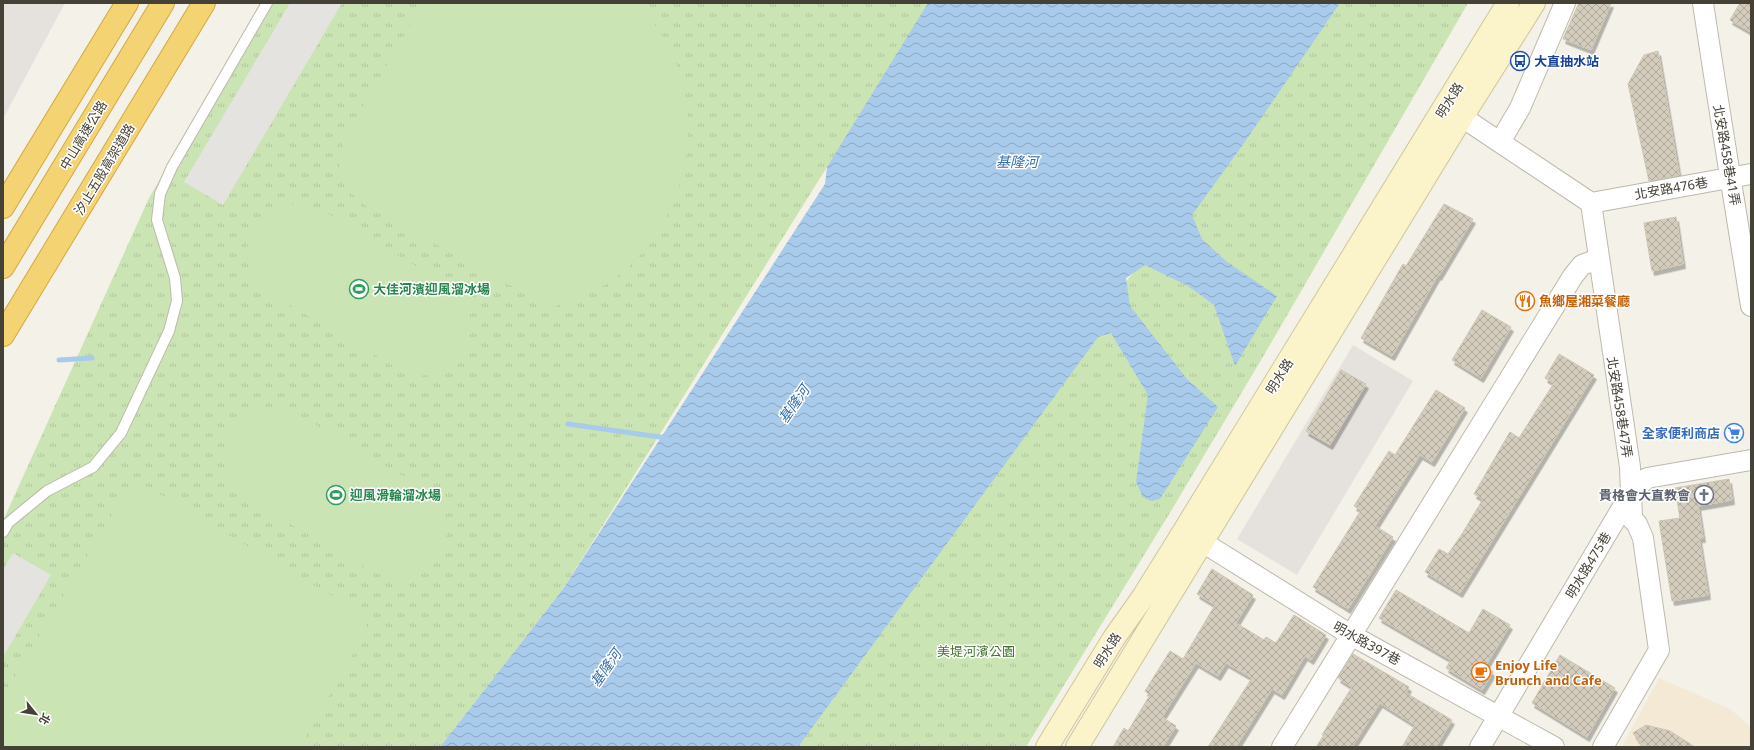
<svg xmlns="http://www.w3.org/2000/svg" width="1754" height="750" font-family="'Noto Sans','Noto Sans TC',sans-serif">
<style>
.commercial{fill:#f3e9d5}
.industrial{fill:#e5e2dd}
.grass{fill:url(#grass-tufts)}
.garden{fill:#cae4b4}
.parking{fill:#e4e3e0}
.water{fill:url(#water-waves)}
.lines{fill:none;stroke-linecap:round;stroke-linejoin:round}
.stream{stroke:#a9cbeb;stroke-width:5}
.building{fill:url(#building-cross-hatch);stroke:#cec5b2;filter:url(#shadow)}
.service-casing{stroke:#beb9ab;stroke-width:12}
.minor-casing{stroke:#beb9ab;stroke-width:22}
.secondary-casing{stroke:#cfc69b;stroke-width:24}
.motorway-casing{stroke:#d3a942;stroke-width:24}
.service{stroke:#fff;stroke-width:10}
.minor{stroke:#fff;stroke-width:20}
.secondary{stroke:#fbf3ca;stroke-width:22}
.motorway{stroke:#f4d372;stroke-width:22}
.labels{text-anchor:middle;stroke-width:3;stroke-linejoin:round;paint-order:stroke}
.transit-label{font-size:13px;font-weight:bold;fill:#164399;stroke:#fff;text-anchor:start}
.street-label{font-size:13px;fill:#464137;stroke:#fff}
.leisure-label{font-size:13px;font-weight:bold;fill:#27864d;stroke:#fff;text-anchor:start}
.food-label{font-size:13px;font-weight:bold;fill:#c56008;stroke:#fff;text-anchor:start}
.shop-label{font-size:13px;font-weight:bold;fill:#366cbe;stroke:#fff;text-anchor:end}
.worship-label{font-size:13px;font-weight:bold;fill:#5b616d;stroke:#fff;text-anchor:end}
.park-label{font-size:13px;fill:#43742e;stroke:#fff}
.water-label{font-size:14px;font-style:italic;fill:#3870aa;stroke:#fff}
</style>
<defs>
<pattern id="grass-tufts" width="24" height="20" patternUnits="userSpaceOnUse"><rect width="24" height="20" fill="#cae4b4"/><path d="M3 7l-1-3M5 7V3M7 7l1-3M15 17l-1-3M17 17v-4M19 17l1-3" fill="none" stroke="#afc59b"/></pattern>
<pattern id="water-waves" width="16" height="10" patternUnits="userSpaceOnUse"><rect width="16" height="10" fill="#a9cbeb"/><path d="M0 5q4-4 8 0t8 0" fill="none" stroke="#8ba6bf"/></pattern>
<pattern id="building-cross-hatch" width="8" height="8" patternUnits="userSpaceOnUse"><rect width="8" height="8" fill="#d4cdbe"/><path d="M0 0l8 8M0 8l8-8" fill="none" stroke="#aea89b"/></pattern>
<filter id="shadow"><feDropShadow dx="2.5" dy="4.5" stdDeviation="0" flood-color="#0004"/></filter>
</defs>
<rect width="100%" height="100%" fill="#f3f1e8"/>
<path class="commercial" d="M1659,678l71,31 21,18v20h-129z"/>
<path class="industrial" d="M3,3h62l-62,116z
M1353,345l60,36 -116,194 -60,-36z"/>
<path class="grass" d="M264,3h671l-108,164 -264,422 -123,158h-437v-226l146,-323z
M1316,3h152l-204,352 -96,161 -142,231h-234l411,-572z"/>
<path class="garden" d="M423,3h213c74,72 67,189 -4,261 -22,22 -52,34 -81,44l-185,-102c-7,-6 -15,-12 -21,-20 -11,-15 -4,-40 3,-55z
M287,204h18l17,6 124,74c9,7 17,14 22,25 11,28 -9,61 -38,66 -12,2 -23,-3 -33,-7l-123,-72c-5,-4 -11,-7 -15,-12 -17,-17 -15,-49 1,-66 7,-8 17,-11 27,-14z
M278,408l16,4 133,78c7,8 15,15 18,25 9,30 -13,59 -43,63 -9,2 -18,-2 -27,-5l-128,-74c-4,-3 -10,-7 -13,-12 -16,-24 -12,-54 12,-71 9,-7 21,-7 32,-8z
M141,483l225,133 1,13 -67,118h-297v-51l114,-190z"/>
<path class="parking" d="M290,3h52l-119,202 -39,-23z
M13,553l38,22 -48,82v-88z"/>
<path class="water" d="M928,3h412l-98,143 -50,69 10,24 25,23 50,34 -42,70 -21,-61 -26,-19 -43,-21 -19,13 4,28 57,73 31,28 -58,92 -9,2 -8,-4 -7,-15 12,-87 -37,-62 -13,4 -300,410h-358l123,-158 262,-405 2,-17z"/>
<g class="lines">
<path class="stream" d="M59,360l33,-2
M568,424l99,14"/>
</g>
<path class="building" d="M1579,3h32l-20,47 -28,-11z
M1740,3h11v29l-21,-12z
M1658,51l21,124 -30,6 -21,-97 16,-29z
M1444,204l29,15 -34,57 -1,-1 -46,81 -31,-18 42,-74 3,2z
M1676,217l7,47 -31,7 -8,-48z
M1482,310l29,17 -30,51 -29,-18z
M1559,354l35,21 -134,218 -35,-21 14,-23 9,5 14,-20 21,-35 -9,-5 22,-38 14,-24 9,6 35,-55 -9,-5z
M1341,370l25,14 -36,61 -24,-14z
M1436,390l29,18 -33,54 -12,-7 -45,71 18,11 -45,72 -35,-22 48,-77 -7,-4 35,-55 6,4z
M1729,479l3,21 -34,6 5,32h-4l9,57 -36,6 -13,-80 21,-3 -5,-30z
M1212,569l41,26 -17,28 28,17 2,-3 10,6 18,-28 32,20 -15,25 -6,-4 -23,39 -10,-6 -36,58h-28l44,-69 -26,-15 -8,13 -22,-13 -34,54 14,9 -13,21h-50l11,-19 4,3 22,-36 -5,-4 25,-40 13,8 32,-54 -18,-11z
M1396,590l73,43 14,-24 27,16 -25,42 8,5 -11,18 -36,-22 5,-8 -72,-42z
M1353,654l56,33 -3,6 46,27 -16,27h-34l13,-22 -35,-22 -28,44h-36l8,-12h-2l30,-48 -14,-9z
M1560,655l55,33 -28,49 -55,-34z
M1646,725l24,6 25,16h-52l-10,-14z"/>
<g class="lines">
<g class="service-casing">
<path id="service" d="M3,532l5,-9 39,-32 46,-24 28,-34 48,-102 8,-30 -2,-23 -18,-58 3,-26 12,-27 95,-164"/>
</g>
<g class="minor-casing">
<path id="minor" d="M1703,3c15,101 32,202 48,303
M1462,117l129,86 39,264 2,52 5,5 6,14 16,112 -56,97
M1500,142l20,-34 45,-105
M1591,203l160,-29
M1188,533l163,102 203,112
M1282,747l291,-471 9,-11 16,-6
M1480,747l151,-254 16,-15 104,-18"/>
</g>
<g class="secondary-casing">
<path id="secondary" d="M1047,747l67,-109 29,-41 41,-66 324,-528
M1077,747l385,-630 72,-114"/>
</g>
<g class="motorway-casing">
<path id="motorway" d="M3,207l124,-204
M3,267l160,-264
M3,335l201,-332"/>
</g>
<use href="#service" class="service"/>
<use href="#minor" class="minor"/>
<use href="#secondary" class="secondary"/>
<use href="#motorway" class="motorway"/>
</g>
<defs>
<g id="bus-ring" transform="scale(1)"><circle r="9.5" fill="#fff" stroke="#1a4fb4" stroke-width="1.5"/><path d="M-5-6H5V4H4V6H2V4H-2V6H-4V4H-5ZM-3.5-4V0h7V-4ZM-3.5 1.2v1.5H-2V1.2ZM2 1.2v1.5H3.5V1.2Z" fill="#1a4fb4"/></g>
<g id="stadium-ring" transform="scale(1)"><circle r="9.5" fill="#fff" stroke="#2e9e5b" stroke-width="1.5"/><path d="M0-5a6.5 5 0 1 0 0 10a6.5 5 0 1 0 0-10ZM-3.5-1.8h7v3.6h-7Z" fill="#2e9e5b"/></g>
<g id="restaurant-ring" transform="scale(1)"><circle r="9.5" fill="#fff" stroke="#e8710a" stroke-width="1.5"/><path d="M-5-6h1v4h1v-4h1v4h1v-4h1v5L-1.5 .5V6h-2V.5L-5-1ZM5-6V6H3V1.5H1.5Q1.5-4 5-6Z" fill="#e8710a"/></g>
<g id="supermarket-ring" transform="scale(1)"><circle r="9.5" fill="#fff" stroke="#3f7fe0" stroke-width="1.5"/><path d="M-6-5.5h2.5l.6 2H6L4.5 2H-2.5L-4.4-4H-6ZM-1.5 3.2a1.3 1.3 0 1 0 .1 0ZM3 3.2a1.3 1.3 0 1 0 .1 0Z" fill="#3f7fe0"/></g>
<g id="church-ring" transform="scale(1)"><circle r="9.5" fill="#fff" stroke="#6b7280" stroke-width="1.5"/><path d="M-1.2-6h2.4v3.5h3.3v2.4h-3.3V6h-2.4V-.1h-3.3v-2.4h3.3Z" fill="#6b7280"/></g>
<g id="cafe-ring" transform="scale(1)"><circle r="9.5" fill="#fff" stroke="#e8710a" stroke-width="1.5"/><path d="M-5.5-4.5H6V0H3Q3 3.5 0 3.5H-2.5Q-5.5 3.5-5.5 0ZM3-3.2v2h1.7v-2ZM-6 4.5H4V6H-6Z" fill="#e8710a"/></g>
</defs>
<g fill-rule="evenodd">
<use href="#bus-ring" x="1520" y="61"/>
<use href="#stadium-ring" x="359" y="289"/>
<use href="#restaurant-ring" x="1525" y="301"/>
<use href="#supermarket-ring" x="1734" y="433"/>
<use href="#stadium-ring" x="336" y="495"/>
<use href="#church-ring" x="1704" y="495"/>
<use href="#cafe-ring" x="1481" y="672"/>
</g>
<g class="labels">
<g class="transit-label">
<text x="1534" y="66">大直抽水站</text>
</g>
<g class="street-label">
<text transform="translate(1449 100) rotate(-58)" y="5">明水路</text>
<text transform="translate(83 135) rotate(-59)" y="5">中山高速公路</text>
<text transform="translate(1727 155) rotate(80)" y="5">北安路458巷41弄</text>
<text transform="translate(104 169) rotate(-59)" y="5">汐止五股高架道路</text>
<text transform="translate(1671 188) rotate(-10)" y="5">北安路476巷</text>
<text transform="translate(1279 376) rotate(-58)" y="5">明水路</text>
<text transform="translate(1620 407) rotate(81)" y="5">北安路458巷47弄</text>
<text transform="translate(1588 565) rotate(-59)" y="5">明水路475巷</text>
<text transform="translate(1367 643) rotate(29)" y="5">明水路397巷</text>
<text transform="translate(1107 650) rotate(-58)" y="5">明水路</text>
</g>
<g class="leisure-label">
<text x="373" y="294">大佳河濱迎風溜冰場</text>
<text x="350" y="500">迎風滑輪溜冰場</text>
</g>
<g class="food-label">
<text x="1539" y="306">魚鄉屋湘菜餐廳</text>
<text x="1495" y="670">Enjoy Life<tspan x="1495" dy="15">Brunch and Cafe</tspan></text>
</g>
<g class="shop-label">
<text x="1720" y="438">全家便利商店</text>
</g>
<g class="worship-label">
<text x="1690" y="500">貴格會大直教會</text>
</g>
<g class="park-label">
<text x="976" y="656">美堤河濱公園</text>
</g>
<g class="water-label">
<text x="1017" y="167">基隆河</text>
<text transform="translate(794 404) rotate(-55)" y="5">基隆河</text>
<text transform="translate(606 668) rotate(-55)" y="5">基隆河</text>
</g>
</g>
<rect width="1754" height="750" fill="none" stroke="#464137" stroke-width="8"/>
<g transform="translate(36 714) rotate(120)" stroke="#ffffff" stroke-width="3" paint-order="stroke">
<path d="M0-3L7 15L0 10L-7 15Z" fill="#464137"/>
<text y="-6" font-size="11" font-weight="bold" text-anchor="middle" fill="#464137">北</text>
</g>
</svg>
